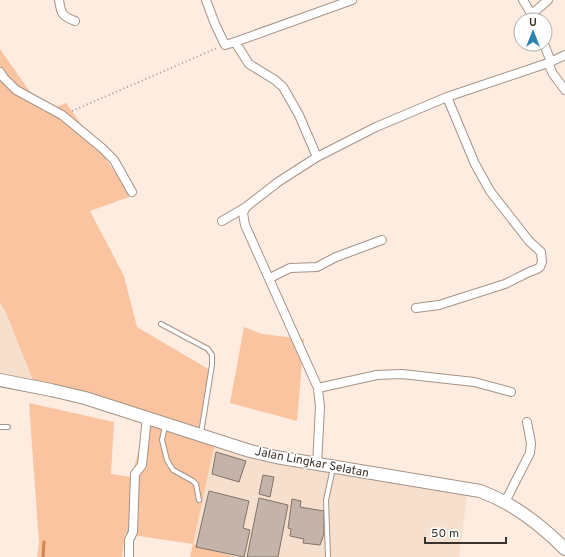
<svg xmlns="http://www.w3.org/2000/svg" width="565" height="557" font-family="Overpass,sans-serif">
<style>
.built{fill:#f7dfce}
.green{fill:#f9c49f}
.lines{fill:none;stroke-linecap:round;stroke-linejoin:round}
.stream{stroke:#d2864b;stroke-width:3}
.building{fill:#c4b3a8;stroke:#817267}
.lane-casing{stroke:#a39388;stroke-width:6}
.street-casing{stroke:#a39388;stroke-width:10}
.secondary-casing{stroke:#a39388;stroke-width:14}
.path{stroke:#a69990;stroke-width:2;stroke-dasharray:1 3;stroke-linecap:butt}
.lane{stroke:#fff;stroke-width:4}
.street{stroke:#fff;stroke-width:8}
.secondary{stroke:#fff;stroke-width:12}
.labels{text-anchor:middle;stroke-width:3;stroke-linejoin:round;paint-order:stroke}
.street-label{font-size:12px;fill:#38312c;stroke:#fff}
</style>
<rect width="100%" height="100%" fill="#feece0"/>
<path class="built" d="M0,303l6,10 30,75 -36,-4z
M216,438l92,29 160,23 -9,67h-224l-42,-13z"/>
<path class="green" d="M0,49l44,63 22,-9 66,93 -42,15 34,65 13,51 73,43 -12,61 18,7 -23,106 42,13h-45l3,-13 -68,-10 -3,23h-85l2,-14 -10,-140 85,19 -3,52 20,3 17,-58 -112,-31 -30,-75 -6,-10z
M244,327l18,7 42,5 -7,82 -67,-18z"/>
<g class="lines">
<path class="stream" d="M43,557l1,-15"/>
</g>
<path class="building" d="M216,452l30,9 -7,21 -27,-8z
M263,475l11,2 -4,20 -11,-3z
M209,491l40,10 -6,27 7,2 -6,27 -48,-10z
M259,498l29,7 -10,52h-31z
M292,499l9,2 -1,6 24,4v23l-4,11 -17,-2 1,-4 -14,-3 1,-7 -3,-1z"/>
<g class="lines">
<g class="lane-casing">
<path id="lane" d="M161,324l47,25 4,6v10l-11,68
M165,426l-3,14 5,20 6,10 20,11 3,3 3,16
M0,427h8
M328,557l-2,-57 7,-32"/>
</g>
<g class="street-casing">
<path id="street" d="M59,0c2,14 3,16 16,21
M206,0l9,24 10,21 10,-3 14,22 26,16 8,7 16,28 18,42
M523,0l12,20
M532,14l16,-14
M235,42l117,-42
M544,44l7,18
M548,63l5,11 12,16
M0,72l4,6 12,12 46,25 40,33 12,12 18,32
M246,207l-3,6 2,12 73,163 2,19 -3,58
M222,221l24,-14 32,-25 39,-25 59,-30 71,-30 101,-34 17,-8
M270,278l20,-10 27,-1 19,-10 46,-17
M416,308l23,-3 66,-21 24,-12 8,-3 3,-2 2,-5 -1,-10 -12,-11 -39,-50 -15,-27 -28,-67
M318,388l59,-13 25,-1 72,8 37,10
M505,502l25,-49 1,-10 -4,-21
M129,557v-17l4,-8 2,-58 7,-9 5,-48"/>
</g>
<g class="secondary-casing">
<path id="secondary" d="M0,380l51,10 34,8 165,53 26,6 204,34c33,12 61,34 85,58"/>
</g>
<path class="path" d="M72,111l145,-63"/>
<use href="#lane" class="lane"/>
<use href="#street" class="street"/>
<use href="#secondary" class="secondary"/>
</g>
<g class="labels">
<g class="street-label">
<text transform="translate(312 462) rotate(11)" y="4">Jalan Lingkar Selatan</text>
</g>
</g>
<g transform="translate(533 32)"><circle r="19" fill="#ffffff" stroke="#afadab"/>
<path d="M0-3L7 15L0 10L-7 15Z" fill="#2c83b2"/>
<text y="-6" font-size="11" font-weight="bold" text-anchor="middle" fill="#38312c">U</text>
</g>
<path d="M425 537v6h81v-6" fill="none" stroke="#38312c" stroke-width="2"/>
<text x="431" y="537" font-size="12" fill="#38312c" stroke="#ffffff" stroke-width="3" paint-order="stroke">50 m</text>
</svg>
